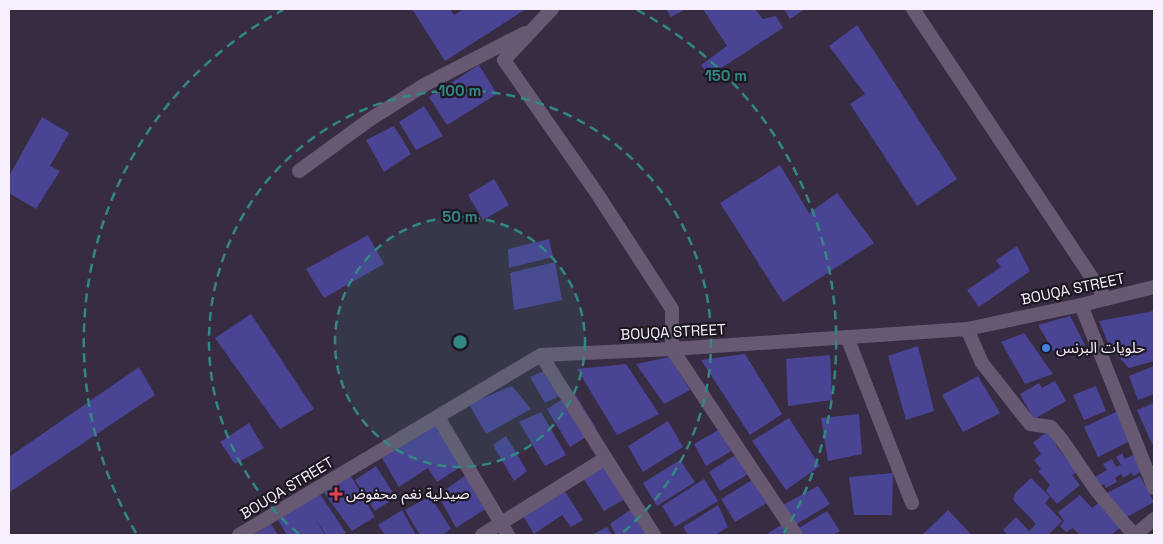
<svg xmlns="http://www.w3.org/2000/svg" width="1163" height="544" font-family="'Space Grotesk','Noto Sans Arabic',sans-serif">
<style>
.building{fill:#4a4495}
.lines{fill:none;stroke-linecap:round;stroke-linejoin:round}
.minor{stroke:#675972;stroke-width:14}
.tertiary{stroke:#675972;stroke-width:14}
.ring{fill:none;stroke:#328884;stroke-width:2.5;stroke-dasharray:9 6}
.shop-dot{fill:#3f7fe0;stroke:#1c1721;stroke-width:2}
.health-dot{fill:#e0444e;stroke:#1c1721;stroke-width:2}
.labels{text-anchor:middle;stroke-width:4.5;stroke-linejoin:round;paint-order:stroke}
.street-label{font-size:15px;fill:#f8f0ff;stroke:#1c1721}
.poi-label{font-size:15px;fill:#f8f0ff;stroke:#1c1721;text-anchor:start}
.centre{fill:#328884;stroke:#1c1721;stroke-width:2.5}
.ring-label{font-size:15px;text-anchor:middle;font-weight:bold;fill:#328884;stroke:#1c1721;stroke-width:4.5;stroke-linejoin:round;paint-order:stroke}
</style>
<rect width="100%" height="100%" fill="#382c42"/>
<path class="building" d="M412,9h38l4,6 10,-6h62l-81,52z
M666,9h20l-15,8z
M703,9h52l8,10 13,-3 7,12 -74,48 -8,-11 26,-19z
M784,9h21l-15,10z
M857,25l100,154 -40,27 -67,-102 15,-10 -36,-48z
M479,65l18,29 -50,31 -18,-28z
M424,106l19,30 -27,14 -17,-28z
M42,117l27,16 -19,33 10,5 -24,38 -27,-16v-17z
M394,126l17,28 -27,18 -18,-32z
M780,165l29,48 28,-20 37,50 -91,59 -63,-99z
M494,179l15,26 -26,15 -15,-25z
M368,235l16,29 -60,34 -18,-29z
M549,239l4,18 -44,11 -1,-19z
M1017,246l13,25 -51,36 -12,-17 34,-23 -5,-7z
M555,262l7,38 -48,10 -4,-37z
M1154,311v50l-25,7 -19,-20 -11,-27z
M251,314l63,95 -34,20 -65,-91z
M1070,316l15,29 -27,14 -20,-34z
M1024,333l29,41 -28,10 -24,-42z
M918,346l16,65 -28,9 -18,-64z
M745,354l37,60 -32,21 -49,-75z
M830,355l2,45 -44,6 -2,-47z
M670,357l20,33 -26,14 -28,-40z
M626,364l33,50 -42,21 -40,-66z
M556,366l15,24 -26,13 -15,-26z
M1154,366v28l-16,6 -9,-24z
M139,367l16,28 -145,97 -1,-2v-33z
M978,376l22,37 -37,19 -21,-37z
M1055,381l11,20 -32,18 -14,-25 19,-11 3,5z
M512,386l19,23 -45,25 -17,-30z
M1096,386l10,25 -22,9 -11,-25z
M574,392l23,38 -27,17 -23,-38z
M1154,403v40l-2,1 -15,-34z
M1118,411l14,29 -34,17 -14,-30z
M541,412l25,43 -21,11 -26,-44z
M859,414l3,40 -34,7 -7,-43z
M789,418l31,48 -34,24 -34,-49z
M436,419l29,45 -28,18 -9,-14 -29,19 -17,-29z
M668,421l15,26 -40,25 -15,-26z
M249,423l15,25 -29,16 -15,-22z
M720,429l13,21 -27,16 -12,-22z
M1050,429l10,13 -4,4 21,26 -5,3 8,10 -23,19 -11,-13 4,-6 -12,-14 3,-2 -7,-9 7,-6 -8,-11z
M506,436l21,35 -13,10 -21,-36z
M1122,453l3,6 12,-6 8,16 -11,7 -3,-3 -8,5 -2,-4 -6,4 2,4 -11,6 -2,-4 -7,4 -5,-9 15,-9 -4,-6 9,-5 4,8 5,-2 -5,-8z
M737,454l13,19 -30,18 -11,-19z
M680,460l15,22 -38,24 -14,-23z
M611,461l24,32 -31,18 -21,-33z
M376,466l20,31 -21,14 -20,-31z
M473,470l20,34 -37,24 -18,-33z
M349,473l26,44 -23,14 -28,-38z
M893,473l-1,42h-38l-5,-38z
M1140,476l14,26 -29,16 -18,-25z
M1031,478l19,19 -5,6 17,18 -14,14h-40l-5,-5 13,-13 13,14 7,-7 -23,-24 2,-7z
M704,479l14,22 -43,26 -13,-21z
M752,480l15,23 -32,19 -14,-23z
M561,485l22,35 -12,7 -9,-12 -28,19 -14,-23z
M818,486l12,18 -35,21 -12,-20z
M320,494l26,39 -5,2h-15l-12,-18 11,18h-38l-10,-16z
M1080,495l12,13 8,-6 21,25 -10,8h-31l-7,-7 -7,4 -6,-6 4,-5 -6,-9z
M430,496l21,33 -9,6h-22l-15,-25z
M637,505l20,30h-41l-6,-11z
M718,505l10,22 -13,8h-27l-5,-8z
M402,510l14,25h-31l-7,-10z
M948,510l22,23 -2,2h-46z
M827,511l13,20 -7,4h-29l-5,-7z
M271,524l7,11h-25z
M783,524l8,11h-26z
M607,527l5,8h-20z"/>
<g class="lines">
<path class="minor" d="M552,9l-48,51 92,132 76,117v40l124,186
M913,9l193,290
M299,171l70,-51 57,-36 99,-51
M1081,305l73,183
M967,329l15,34 48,61 21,3 11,13 34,50 38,45
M847,337l65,166
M541,355l113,180
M438,417l70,118
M482,535l124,-77
M1135,535l19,-16"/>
<path class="tertiary" d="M239,535l302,-180 131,-6 295,-20 114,-24 73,-18"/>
</g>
<circle cx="460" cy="342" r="125" fill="#328884" fill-opacity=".12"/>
<g class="ring">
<circle cx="460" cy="342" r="125"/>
<path d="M299 534A251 251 0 1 1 621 534"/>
<path d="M136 533A376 376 0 0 1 283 10M637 10A376 376 0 0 1 784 533"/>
</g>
<circle class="shop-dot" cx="1046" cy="348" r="5"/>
<path class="health-dot" d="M333.5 486.5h5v5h5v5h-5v5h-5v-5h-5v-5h5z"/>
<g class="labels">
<g class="street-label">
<text transform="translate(1073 289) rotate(-12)" y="5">BOUQA STREET</text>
<text transform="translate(673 332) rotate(-3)" y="5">BOUQA STREET</text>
<text transform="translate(287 488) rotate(-31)" y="5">BOUQA STREET</text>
</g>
<g class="poi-label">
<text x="1056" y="353">حلويات البرنس</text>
<text x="346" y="499">صيدلية نغم محفوض</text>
</g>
</g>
<circle cx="460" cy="342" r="8" class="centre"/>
<g class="ring-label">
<text x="726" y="81">150 m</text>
<text x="460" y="96">100 m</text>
<text x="460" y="222">50 m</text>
</g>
<rect width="1163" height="544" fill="none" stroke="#f8f0ff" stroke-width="20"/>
</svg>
